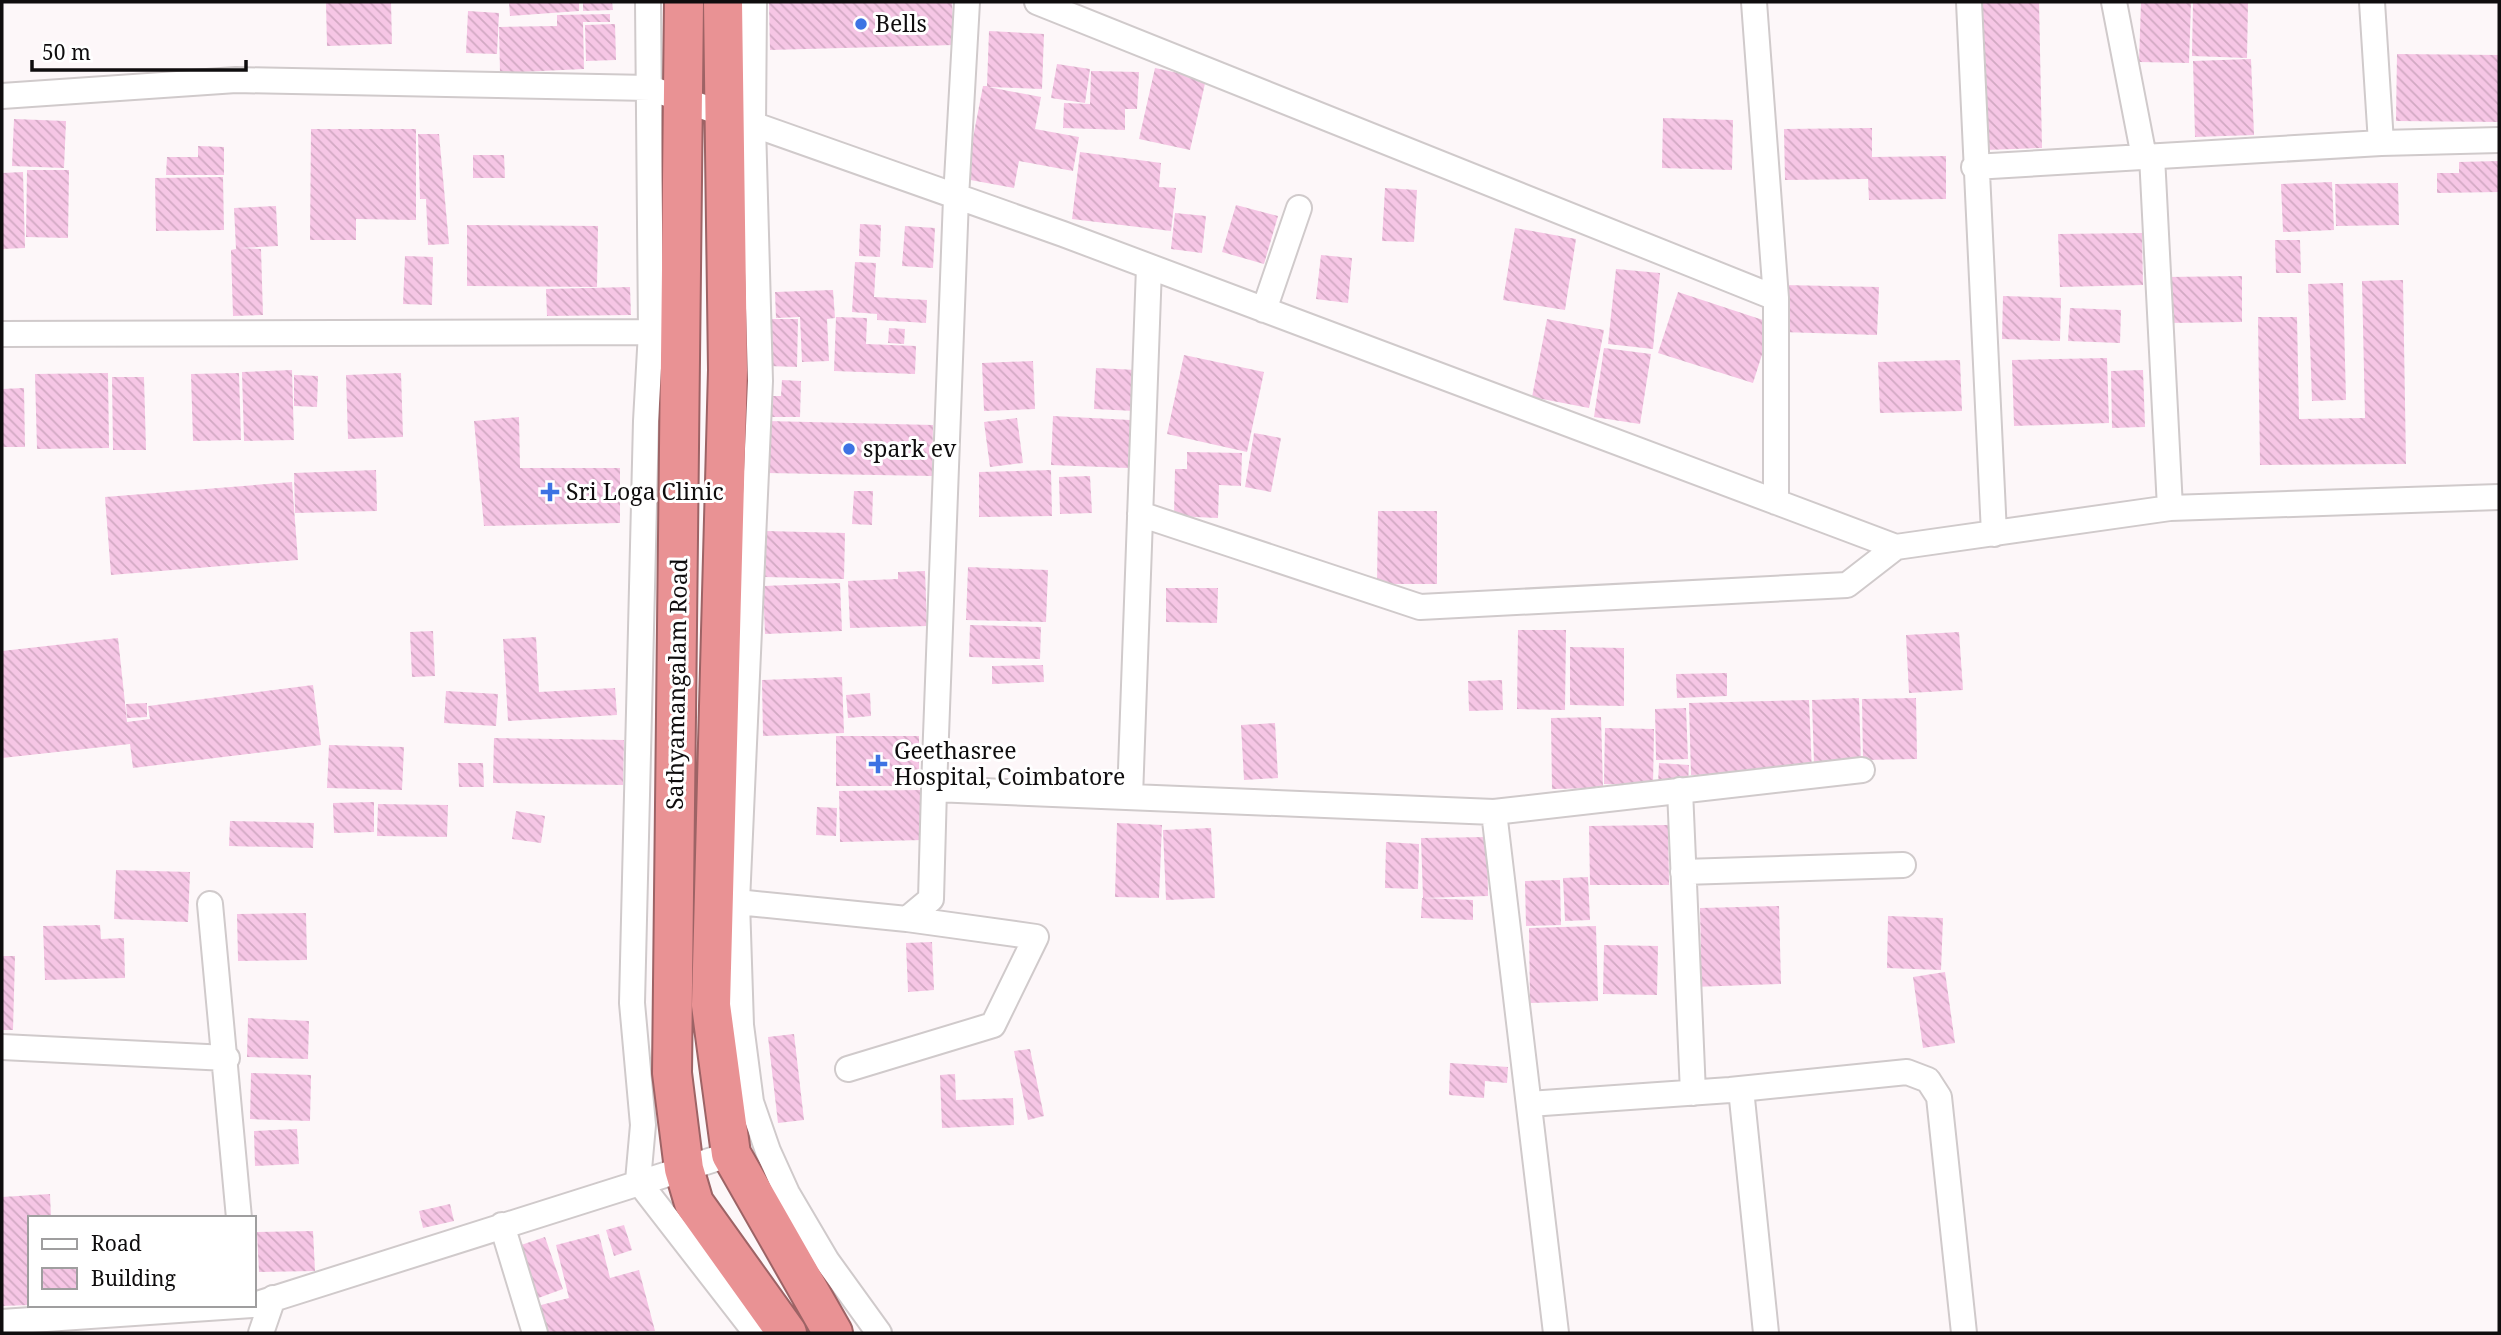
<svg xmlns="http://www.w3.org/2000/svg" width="2501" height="1335" font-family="'Noto Serif',serif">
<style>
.building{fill:url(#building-back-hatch)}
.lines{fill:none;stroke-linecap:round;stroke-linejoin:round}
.street-casing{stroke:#d0cacb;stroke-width:28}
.highway-casing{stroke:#9d6365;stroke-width:42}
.street{stroke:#fff;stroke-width:24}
.highway{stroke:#e99294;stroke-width:38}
.poi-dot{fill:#3d73e3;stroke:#fff;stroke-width:2.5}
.labels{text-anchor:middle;stroke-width:6;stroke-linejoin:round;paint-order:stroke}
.poi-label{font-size:23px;fill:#0f0d0e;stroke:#fff;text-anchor:start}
.street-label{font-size:23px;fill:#0f0d0e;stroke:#fff}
</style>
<defs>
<pattern id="building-back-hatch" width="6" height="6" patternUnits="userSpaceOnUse" patternTransform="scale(1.75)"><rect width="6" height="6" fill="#f6c6e5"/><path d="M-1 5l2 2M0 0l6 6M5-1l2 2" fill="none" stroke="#d2a9c3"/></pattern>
</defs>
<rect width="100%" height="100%" fill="#fdf7f9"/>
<path class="building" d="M326,2h65l1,42 -65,2z
M509,2h70v9l-69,5z
M583,2h29l1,8 -30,1z
M769,2h183l2,43 -184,5z
M1982,2h57l3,146 -56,2z
M2141,2h50l-2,61 -50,-1z
M2193,2h55l-1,56 -55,-2z
M468,11l31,2 -2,41 -31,-1z
M610,14v8h-27l1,47 -84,4 -1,-46 58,-1v-11z
M615,24l1,36 -30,1 -1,-36z
M989,31l55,3 -2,55 -54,-2 53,10 -6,32 44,8 -6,34 -54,-10 -5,27 -49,-9 18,-93h4z
M2397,54l102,1v67l-103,-1z
M2251,59l3,76 -59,2 -2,-76z
M1057,64l33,5 -5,34 -34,-5z
M1155,68l51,11 -16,71 -51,-11z
M1091,71l48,1 -2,37h-12v21l-62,-2 1,-25 26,1z
M1663,118l70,2 -1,50 -70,-2z
M14,119l52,2 -2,47 -52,-2z
M1872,128v29l74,-1v43l-77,1 -1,-21 -83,1 -1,-51z
M311,129h105v91l-60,-1v21h-46z
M418,134h21l10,110 -21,1 -2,-46h-6z
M198,146l26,1v28h-58l1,-18h31z
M1080,152l81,11 -2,24 17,1 -5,43 -99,-12z
M473,155h31l1,23h-32z
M2499,161v31l-62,1v-20h22v-11z
M27,170h42l-1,68 -42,-1z
M23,172l2,76 -23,1v-76z
M223,177l1,53 -68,1 -1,-53z
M2332,182l2,48 -51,2 -2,-48z
M2398,183l1,42 -63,1 -1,-42z
M1385,188l32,2 -3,52 -32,-1z
M1236,205l42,11 -14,48 -42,-12z
M276,206l2,40 -39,2 22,1 2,66 -30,1 -2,-66 5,-1 -2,-41z
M1175,213l31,3 -4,37 -31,-4z
M860,224l21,1 -1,32 -21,-1z
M467,225l131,1 -1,61 -130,-1z
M905,226l30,2 -2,40 -31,-2z
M1515,228l61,11 -11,71 -62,-10z
M2142,233l1,52 -83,2 -2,-53z
M2275,240h25l1,33h-25z
M1321,255l31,3 -4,45 -32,-4z
M405,256l28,1 -1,48 -29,-1z
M855,262l21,1 -2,34 53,3 -1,23 -49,-3v-6l-25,-2z
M1616,269l44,4 -7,76 -45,-5z
M2242,276v46l-74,1v-46z
M2403,280l3,184 -146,1 -2,-148h39l2,102 66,-1 -3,-137z
M2343,283l3,117 -34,1 -4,-117z
M1783,285l96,2 -2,48 -95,-3z
M630,287l1,28 -84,1 -1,-27z
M833,290l2,28 -8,1 2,42 -27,1 -2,-45 -24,1 -1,-26z
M1678,292l94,31 -19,60 -95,-30z
M2003,296l58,2 -1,43 -58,-2z
M2070,308l51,2 -1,33 -52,-2z
M836,317l31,1 -1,26 50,2 -1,28 -81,-3z
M768,319h30l-1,48 -29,-1z
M1547,319l57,11 -15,78 -57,-11z
M889,328l16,1 -1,15 -16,-1z
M1604,348l47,6 -11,70 -46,-7z
M1184,355l80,17 -17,80 -80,-18z
M2107,358l2,65 -95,3 -2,-66z
M1960,360l2,51 -82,2 -2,-51z
M1033,361l2,48 -51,2 -2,-48z
M1096,368l41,2 -2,41 -41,-2z
M292,370l2,70 -50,1 -2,-69z
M2143,370l2,57 -33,1 -1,-57z
M108,373l1,75 -72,1 -2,-75z
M239,373l2,67 -48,1 -2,-67z
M401,373l2,64 -55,2 -2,-64z
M294,375l24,1 -1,31 -23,-1z
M112,377h32l2,73h-33z
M782,380l19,1 -1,36h-29v-21h10z
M24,388l1,59h-23v-58z
M1053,416l77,4 -2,48 -77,-3z
M519,417l1,51h100v55l-136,3 -10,-105z
M1017,418l6,45 -33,4 -6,-45z
M767,421l166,4 -1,51 -166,-3z
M1254,433l27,5 -10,54 -26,-5z
M1187,452l55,1 -1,33 -22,-1 -1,33 -44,-2 1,-47h12z
M376,470l1,41 -82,2 -1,-40z
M1051,470l1,46 -73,1v-45z
M1090,476l2,37 -32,1 -1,-37z
M292,482l6,78 -187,15 -6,-78z
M854,491h19l-1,34 -20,-1z
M1378,511h59v73h-60z
M766,531l79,2 -1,46 -79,-2z
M968,567l80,3 -2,52 -80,-2z
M925,571l2,55 -77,2 -2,-47 50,-2v-7z
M840,583l2,48 -77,3 -2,-48z
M1166,588h52l-1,35 -51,-1z
M970,625l71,2 -1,32 -71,-2z
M1518,630h48l-1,80 -48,-1z
M433,631l2,45 -23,1 -2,-45z
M1959,632l4,58 -54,3 -3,-58z
M536,637l3,55 76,-4 2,27 -109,6 -5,-82z
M118,638l9,84 23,-3 -2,-13 165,-21 8,60 -188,23 -3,-24 -128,14v-107z
M1570,647l54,1v58l-54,-1z
M1043,665l1,17 -52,2v-18z
M1727,673v23l-50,2 -1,-24z
M842,677l2,56 -81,3 -1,-56z
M1502,680l1,30 -34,1 -1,-30z
M446,691l52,3 -2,32 -52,-3z
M870,693l1,23 -23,2 -2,-23z
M1859,698l2,66 -47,1 -2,-65z
M1916,698l1,61 -54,1 -1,-61z
M1809,700l3,72 -121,3 -2,-72z
M147,703v14l-20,1 -1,-14z
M1686,708l2,51 -32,1 -1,-51z
M1601,717l2,71 -51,1 -1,-71z
M1275,723l3,55 -34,2 -3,-55z
M1605,728l49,1 -1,56 -49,-1z
M836,736h83v50h-83z
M494,738l130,2 -1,45 -130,-2z
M329,745l75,2 -2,43 -75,-2z
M458,763h25l1,24h-25z
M1659,763l30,2 -1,20 -30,-1z
M922,790l1,50 -83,2 -1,-51z
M374,802v30l-40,1 -1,-30z
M378,804l70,1 -1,32 -70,-1z
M817,807l20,1 -1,28 -20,-1z
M516,811l29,5 -4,27 -29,-4z
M230,821l84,2 -1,25 -84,-2z
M1117,823l45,2 -3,73 -44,-1z
M1668,825l1,60h-79l-1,-59z
M1211,828l4,70 -49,2 -3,-70z
M1487,837l1,59 -65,2 -2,-60z
M1386,842l33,2 -1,45 -33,-1z
M116,870l74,2 -2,50 -74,-3z
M1588,877l2,43 -25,1 -2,-43z
M1560,880l1,45 -35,1 -1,-45z
M1422,898l51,2v20l-52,-2z
M1779,906l2,78 -89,3 -1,-33h10l-1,-46z
M306,913l1,47 -69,1 -1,-47z
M1888,916l55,2 -2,52 -54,-2z
M100,925l1,14 23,-1 1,40 -80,2 -2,-54z
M1596,926l2,75 -68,2 -1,-75z
M932,942l2,48 -26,2 -2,-49z
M1604,945l54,1 -1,49 -54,-1z
M2,956h13l-2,74h-11z
M1945,972l10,71 -32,5 -10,-71z
M248,1018l61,3 -1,38 -61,-2z
M794,1034l10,86 -26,3 -10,-86z
M1030,1049l14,67 -16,4 -14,-69z
M1450,1063l58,4 -1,16 -22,-2 -1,17 -35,-3z
M251,1073l60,2 -1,46 -60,-2z
M955,1074l1,26 57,-2 1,27 -72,3 -2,-53z
M297,1129l2,35 -44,2 -1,-35z
M50,1194l1,24h-21v87l-28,1v-109z
M450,1204l4,17 -31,7 -4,-17z
M624,1225l8,25 -18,6 -8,-26z
M313,1231l2,40 -56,1 -2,-40z
M599,1234l11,44 29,-8 16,61 -112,2 -6,-27 32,-8 -13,-53z
M545,1237l18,52 -33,12 -18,-53z"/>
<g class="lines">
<g class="street-casing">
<path id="street" d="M648,2l3,330 -5,89 -14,582 11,122 -5,56 118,152
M754,2l-1,123 7,256 -23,521 4,123 10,77 17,49 19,42 40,68 52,72
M967,2l-11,196 -22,591 560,23 62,521
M1037,2l739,296
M1754,2l22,296v204
M1969,2l25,532
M2114,2l30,155
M2372,2l9,141
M2,96l234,-16 414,8 413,146 833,313 274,-39 329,-11
M2152,156l18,352
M1974,167l407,-24 118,-3
M1264,310l35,-102
M2,334l649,-2
M1140,514l280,93 427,-22 49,-38
M1680,790l13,303
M1130,797l19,-530
M1494,812l368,-42
M1683,872l220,-7
M737,902l170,17 24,-20 3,-110
M210,904l29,314
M2,1047l225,11
M848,1069l145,-44 43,-88 -129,-18
M1741,1089l25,244
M1529,1104l201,-14 177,-18 21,8 11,17 25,236
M502,1225l33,108
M254,1305l477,-151
M2,1322l250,-17
M261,1333l12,-35"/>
</g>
<g class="highway-casing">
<path id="highway" d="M684,2l-12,1071 12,96 10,34 93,130
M723,2l5,368 -17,635 20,149 102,179"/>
</g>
<use href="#street" class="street"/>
<use href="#highway" class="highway"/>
</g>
<g class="poi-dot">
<circle cx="861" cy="24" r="7"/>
<circle cx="849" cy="449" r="7"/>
<path d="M546.5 481.5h7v7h7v7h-7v7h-7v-7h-7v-7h7z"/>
<path d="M874.5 753.5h7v7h7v7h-7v7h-7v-7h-7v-7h7z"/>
</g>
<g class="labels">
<g class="poi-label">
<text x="875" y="32">Bells</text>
<text x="863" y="457">spark ev</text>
<text x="566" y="500">Sri Loga Clinic</text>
<text x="894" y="759">Geethasree<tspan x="894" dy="26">Hospital, Coimbatore</tspan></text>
</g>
<g class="street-label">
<text transform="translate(677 684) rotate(-89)" y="8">Sathyamangalam Road</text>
</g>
</g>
<rect width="2501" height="1335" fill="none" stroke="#0f0d0e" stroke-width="7"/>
<rect x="28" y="1216" width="228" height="91" fill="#ffffff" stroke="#9f9e9f" stroke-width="2"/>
<rect x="42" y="1239" width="35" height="10" fill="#ffffff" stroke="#9f9e9f" stroke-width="2"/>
<text x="91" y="1251" font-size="21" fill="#0f0d0e">Road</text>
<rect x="42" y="1268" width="35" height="21" fill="url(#building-back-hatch)" stroke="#9f9e9f" stroke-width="2"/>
<text x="91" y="1286" font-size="21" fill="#0f0d0e">Building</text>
<path d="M32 60v10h214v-10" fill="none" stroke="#0f0d0e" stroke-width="3.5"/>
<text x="42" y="60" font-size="21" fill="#0f0d0e" stroke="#ffffff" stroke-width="5" paint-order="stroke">50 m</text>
</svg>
